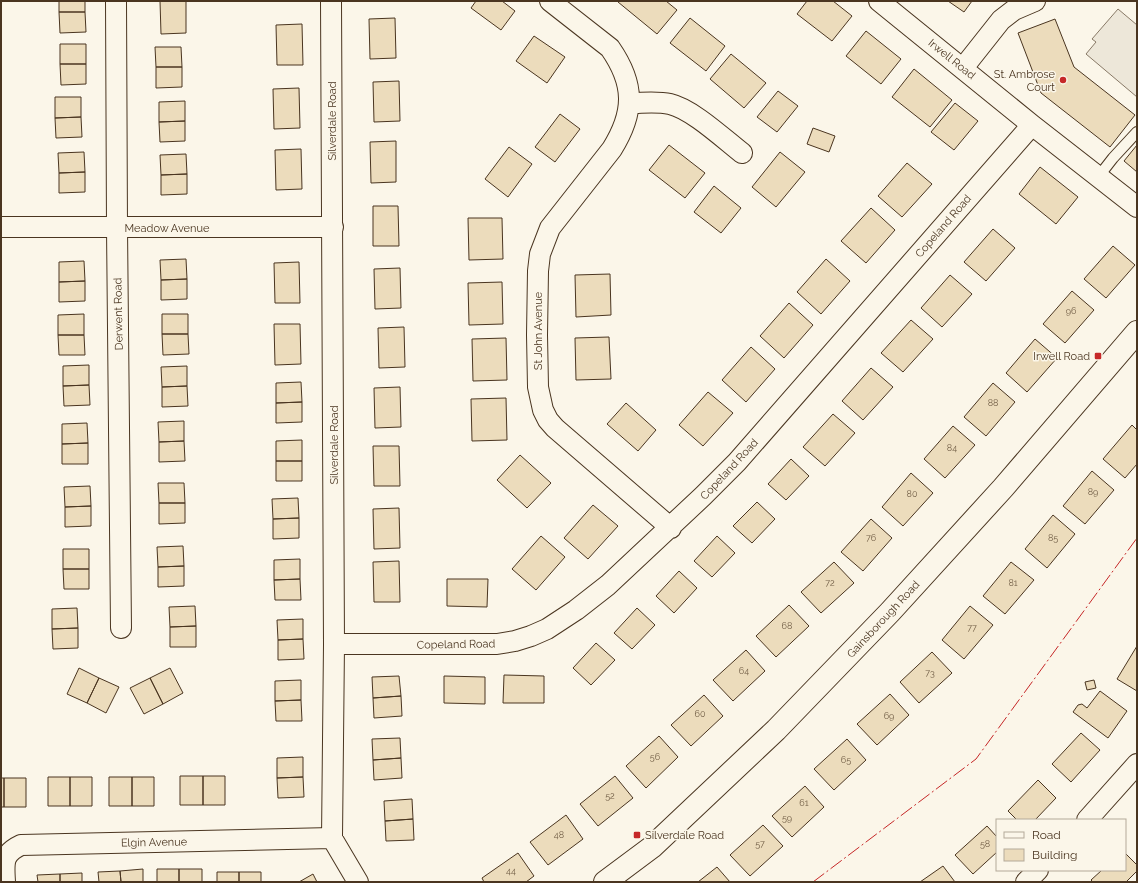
<svg xmlns="http://www.w3.org/2000/svg" width="1138" height="883" font-family="Raleway,sans-serif">
<style>
.parking{fill:#ede7d9;stroke:#887966}
.building{fill:#ecdcbc;stroke:#4a3520}
.lines{fill:none;stroke-linecap:round;stroke-linejoin:round}
.service-casing{stroke:#4a3520;stroke-width:12}
.minor-casing{stroke:#4a3520;stroke-width:22}
.tertiary-casing{stroke:#4a3520;stroke-width:24}
.service{stroke:#fbf6e9;stroke-width:10}
.minor{stroke:#fbf6e9;stroke-width:20}
.tertiary{stroke:#fbf6e9;stroke-width:22}
.power{stroke:#c62828;stroke-width:1;stroke-dasharray:14 3 2 3;stroke-linecap:butt}
.poi-dot{fill:#c62828;stroke:#fbf6e9;stroke-width:1.5}
.labels{text-anchor:middle;stroke-width:3;stroke-linejoin:round;paint-order:stroke}
.number-label{font-size:9px;fill:#725f47}
.street-label{font-size:11px;fill:#4a3520;stroke:#fbf6e9}
.poi-label{font-size:11px;fill:#4a3520;stroke:#fbf6e9;text-anchor:end}
</style>
<rect width="100%" height="100%" fill="#fbf6e9"/>
<path class="parking" d="M1118,9l19,16v72l-51,-43 10,-12 -4,-3z"/>
<path class="building" d="M59,1h26v11h-26z
M160,1h26v32l-25,1z
M476,1h26l13,10 -14,19 -30,-22z
M619,1h47l11,9 -20,24 -39,-32z
M807,1h26l19,15 -20,25 -35,-27z
M948,1h24l-8,11z
M59,12h26l1,20 -26,1z
M395,18l1,40 -26,1 -1,-40z
M690,18l35,28 -19,25 -36,-28z
M1055,19l19,48 61,48 -25,32 -69,-54 -23,-60z
M302,24l1,41h-26l-1,-40z
M866,31l35,28 -20,25 -35,-28z
M534,36l31,21 -18,26 -31,-22z
M60,44h26v20h-26z
M155,47h26l1,20h-26z
M731,54l35,29 -22,25 -34,-29z
M60,64h26v20l-25,1z
M156,67h26v20l-26,1z
M914,69l38,31 -22,27 -38,-30z
M399,81l1,40 -26,1 -1,-40z
M299,88l1,40 -26,1 -1,-40z
M778,91l20,15 -21,26 -20,-15z
M55,97h26v20l-26,1z
M185,101v20l-26,1v-20z
M955,103l23,18 -24,29 -23,-18z
M560,114l20,15 -25,33 -20,-15z
M81,117l1,20 -26,1 -1,-20z
M185,121v20l-25,1 -1,-20z
M813,128l22,8 -6,16 -22,-8z
M396,141v41l-25,1 -1,-41z
M669,145l36,28 -20,25 -36,-28z
M1137,145v27l-13,-11z
M509,147l23,17 -24,33 -23,-18z
M301,149l1,40 -26,1 -1,-40z
M84,152l1,20 -26,1 -1,-20z
M780,152l25,20 -29,35 -24,-20z
M186,154l1,20 -26,1 -1,-20z
M907,163l25,21 -30,33 -24,-21z
M1040,167l38,30 -22,27 -37,-30z
M85,172v20l-26,1v-20z
M187,174v20l-26,1v-20z
M714,186l27,22 -20,25 -27,-21z
M373,206h25l1,40h-26z
M871,208l24,22 -29,33 -25,-22z
M468,218h34l1,41 -34,1z
M993,229l22,19 -29,33 -22,-19z
M1113,246l22,19 -29,33 -22,-19z
M186,259l1,20 -26,1 -1,-20z
M826,259l24,22 -29,33 -24,-22z
M84,261l1,20 -26,1v-20z
M299,262l1,41h-25l-1,-40z
M400,268l1,40 -26,1 -1,-40z
M610,274l1,41 -35,2 -1,-42z
M950,275l22,19 -30,33 -21,-19z
M187,279v20l-26,1v-20z
M85,281v20l-26,1v-20z
M502,282l1,42 -34,1 -1,-42z
M1072,291l22,19 -29,33 -22,-19z
M789,303l24,22 -29,33 -24,-22z
M84,314v21h-26v-20z
M162,314h26v20h-26z
M911,320l22,19 -30,33 -22,-19z
M274,324h26l1,40 -26,1z
M404,327l1,40 -26,1 -1,-40z
M162,334h26l1,20 -26,1z
M58,335h26l1,20h-26z
M609,337l2,42 -35,1 -1,-42z
M506,338l1,42 -34,1 -1,-42z
M1035,339l22,19 -30,34 -21,-19z
M751,347l24,22 -29,33 -24,-22z
M89,365v20l-26,1v-20z
M187,366v20l-25,1 -1,-20z
M871,368l22,19 -30,33 -21,-19z
M301,382l1,20 -26,1v-20z
M993,383l22,19 -29,34 -22,-19z
M89,385l1,20 -26,1 -1,-20z
M187,386l1,20 -26,1v-20z
M400,387l1,40 -26,1 -1,-40z
M708,392l25,21 -30,33 -24,-21z
M506,398l1,42 -35,1 -1,-42z
M302,402v20l-26,1v-20z
M626,403l30,27 -18,21 -31,-27z
M833,414l22,19 -30,33 -22,-19z
M184,421v20l-25,1 -1,-20z
M87,423l1,20 -26,1v-20z
M1132,425l5,5v34l-12,14 -22,-19z
M953,426l22,19 -30,33 -21,-19z
M302,440v21h-26v-20z
M184,441l1,20 -26,1v-20z
M88,443v21h-26v-20z
M373,446h26l1,40h-26z
M520,455l31,28 -24,25 -30,-28z
M791,459l18,17 -23,24 -18,-16z
M276,461h26v20h-26z
M1092,471l22,19 -29,34 -22,-18z
M911,473l22,20 -30,33 -21,-19z
M158,483h26l1,20h-26z
M90,486l1,20 -26,1 -1,-20z
M298,498l1,20 -26,1 -1,-20z
M757,502l18,17 -23,24 -19,-17z
M159,503h26v20l-26,1z
M593,505l25,21 -30,33 -24,-21z
M91,506v20l-26,1v-20z
M399,508l1,40 -26,1 -1,-40z
M1053,515l22,19 -28,34 -22,-19z
M299,518v20l-26,1v-20z
M871,519l21,19 -29,33 -22,-19z
M541,536l24,21 -29,33 -24,-21z
M717,536l18,17 -23,24 -18,-16z
M183,546l1,20 -26,1 -1,-20z
M63,549h26v20h-26z
M300,559v20l-26,1v-20z
M399,561l1,41h-26l-1,-40z
M834,562l20,21 -33,30 -20,-21z
M1011,562l23,18 -29,34 -22,-18z
M184,566v20l-26,1v-20z
M63,569h26v20h-25z
M679,571l18,17 -23,25 -18,-17z
M300,579l1,21h-26l-1,-20z
M447,579h41l-1,28 -40,-1z
M789,605l20,21 -33,31 -20,-21z
M195,606l1,20 -26,1 -1,-20z
M970,606l23,19 -29,34 -22,-19z
M77,608l1,20 -26,1v-20z
M637,608l18,17 -23,24 -18,-16z
M303,619v20l-25,1 -1,-20z
M196,626v21h-26v-20z
M78,628v20l-25,1 -1,-20z
M303,639l1,20 -26,1v-20z
M596,643l19,17 -24,25 -18,-17z
M1137,646v45l-20,-12z
M746,650l19,21 -32,30 -20,-21z
M932,652l20,21 -33,30 -19,-21z
M79,668l20,10 -12,25 -20,-9z
M170,668l13,25 -20,11 -13,-26z
M504,675l40,1v27h-41z
M399,676l2,20 -28,2 -1,-21z
M444,676l41,1v27l-41,-1z
M99,678l20,9 -13,26 -19,-10z
M150,678l13,26 -19,10 -14,-26z
M301,680v20l-26,1v-20z
M1094,680l2,8 -9,2 -2,-8z
M1100,691l27,20 -19,27 -35,-26 5,-7 4,-1 5,4z
M890,694l19,21 -32,30 -20,-21z
M704,695l19,21 -32,30 -20,-21z
M401,696l1,20 -28,2 -1,-20z
M301,700l1,21h-26l-1,-20z
M1081,733l19,17 -29,32 -19,-18z
M659,736l19,21 -32,31 -20,-22z
M400,738l1,20 -28,2 -1,-21z
M847,739l19,21 -32,30 -20,-21z
M303,757v20l-26,1v-20z
M401,758l1,20 -28,2 -1,-20z
M180,776h23v29h-23z
M203,776h22v29h-22z
M615,776l18,22 -35,28 -18,-22z
M48,777h22v29h-22z
M70,777h22v29h-22z
M109,777h23v29h-23z
M132,777h22v29h-22z
M303,777l1,20 -26,1 -1,-20z
M1,778h3v29h-3z
M4,778h22v29h-22z
M1038,780l18,18 -21,22h-18l-9,-9z
M805,786l19,21 -32,30 -20,-21z
M412,799l1,20 -28,2 -1,-20z
M566,815l17,24 -35,26 -18,-23z
M413,819l1,21 -28,1 -1,-20z
M763,825l20,21 -33,30 -20,-21z
M987,826l10,11v15l-24,22 -18,-19z
M518,853l16,23 -8,6h-42l-2,-4z
M1125,853l12,12v6l-11,11h-33l-2,-2 11,-10h23z
M943,866l12,16h-35z
M717,867l13,15h-32z
M143,869v13h-22l-1,-11z
M157,869h22v13h-22z
M179,869h23v13h-23z
M120,871l1,11h-22l-1,-10z
M217,872h22v10h-22z
M239,872h22v10h-22z
M82,873v9h-22v-8z
M60,874v8h-22l-1,-7z
M313,874l4,8h-18z"/>
<g class="lines">
<g class="service-casing">
<path id="service" d="M1099,176l14,-18 24,-26"/>
</g>
<g class="minor-casing">
<path id="minor" d="M116,1l1,227 4,400
M331,1l3,643 -2,194 26,44
M550,1l60,47c25,36 25,64 2,101l-62,79 -10,26 -2,17 -1,64 1,52 5,23 5,10 7,8 116,100
M879,1l153,124 105,82
M963,68l38,-48 13,-10 21,-9
M630,103c13,0 27,-2 40,1 22,5 54,35 72,49
M1,227h332
M334,644h163l18,-3 16,-5 16,-7 29,-19 32,-25 95,-89 34,-34 295,-337
M1087,820l50,-56
M5,882c-1,-19 -3,-28 16,-37l311,-7
M1026,882l12,-12"/>
</g>
<g class="tertiary-casing">
<path id="tertiary" d="M605,882l47,-35 124,-117 114,-118 113,-124 134,-156"/>
</g>
<use href="#service" class="service"/>
<use href="#minor" class="minor"/>
<use href="#tertiary" class="tertiary"/>
<path class="power" d="M813,882l163,-123 161,-221"/>
</g>
<g class="poi-dot">
<circle cx="1063" cy="80" r="4"/>
<rect x="1094" y="352" width="8" height="8" rx="2"/>
<rect x="633" y="831" width="8" height="8" rx="2"/>
</g>
<g class="labels">
<g class="number-label">
<text x="1071" y="314">96</text>
<text x="993" y="406">88</text>
<text x="952" y="451">84</text>
<text x="1093" y="495">89</text>
<text x="912" y="497">80</text>
<text x="871" y="541">76</text>
<text x="1053" y="541">85</text>
<text x="830" y="586">72</text>
<text x="1013" y="586">81</text>
<text x="787" y="629">68</text>
<text x="972" y="631">77</text>
<text x="744" y="674">64</text>
<text x="930" y="676">73</text>
<text x="700" y="717">60</text>
<text x="889" y="719">69</text>
<text x="655" y="760">56</text>
<text x="846" y="763">65</text>
<text x="610" y="799">52</text>
<text x="804" y="806">61</text>
<text x="787" y="821">59</text>
<text x="559" y="838">48</text>
<text x="760" y="847">57</text>
<text x="985" y="847">58</text>
<text x="511" y="874">44</text>
</g>
<g class="street-label">
<text transform="translate(952 59) rotate(39)" y="4">Irwell Road</text>
<text transform="translate(332 121) rotate(-90)" y="4">Silverdale Road</text>
<text transform="translate(943 226) rotate(-49)" y="4">Copeland Road</text>
<text x="167" y="232">Meadow Avenue</text>
<text transform="translate(118 314) rotate(-91)" y="4">Derwent Road</text>
<text transform="translate(538 331) rotate(-90)" y="4">St John Avenue</text>
<text transform="translate(334 445) rotate(-90)" y="4">Silverdale Road</text>
<text transform="translate(729 469) rotate(-47)" y="4">Copeland Road</text>
<text transform="translate(883 619) rotate(-47)" y="4">Gainsborough Road</text>
<text transform="translate(456 644) rotate(-1)" y="4">Copeland Road</text>
<text transform="translate(154 842) rotate(-1)" y="4">Elgin Avenue</text>
</g>
<g class="poi-label">
<text x="1055" y="78">St. Ambrose<tspan x="1055" dy="13">Court</tspan></text>
<text x="1090" y="360">Irwell Road</text>
<text x="645" y="839" text-anchor="start">Silverdale Road</text>
</g>
</g>
<rect width="1138" height="883" fill="none" stroke="#4a3520" stroke-width="4"/>
<rect x="996" y="819" width="130" height="52" fill="#fbf6e9" stroke="#b4a999"/>
<rect x="1004" y="832" width="20" height="6" fill="#fbf6e9" stroke="#b4a999"/>
<text x="1032" y="839" font-size="12" fill="#4a3520">Road</text>
<rect x="1004" y="849" width="20" height="12" fill="#ecdcbc" stroke="#b4a999"/>
<text x="1032" y="859" font-size="12" fill="#4a3520">Building</text>
</svg>
